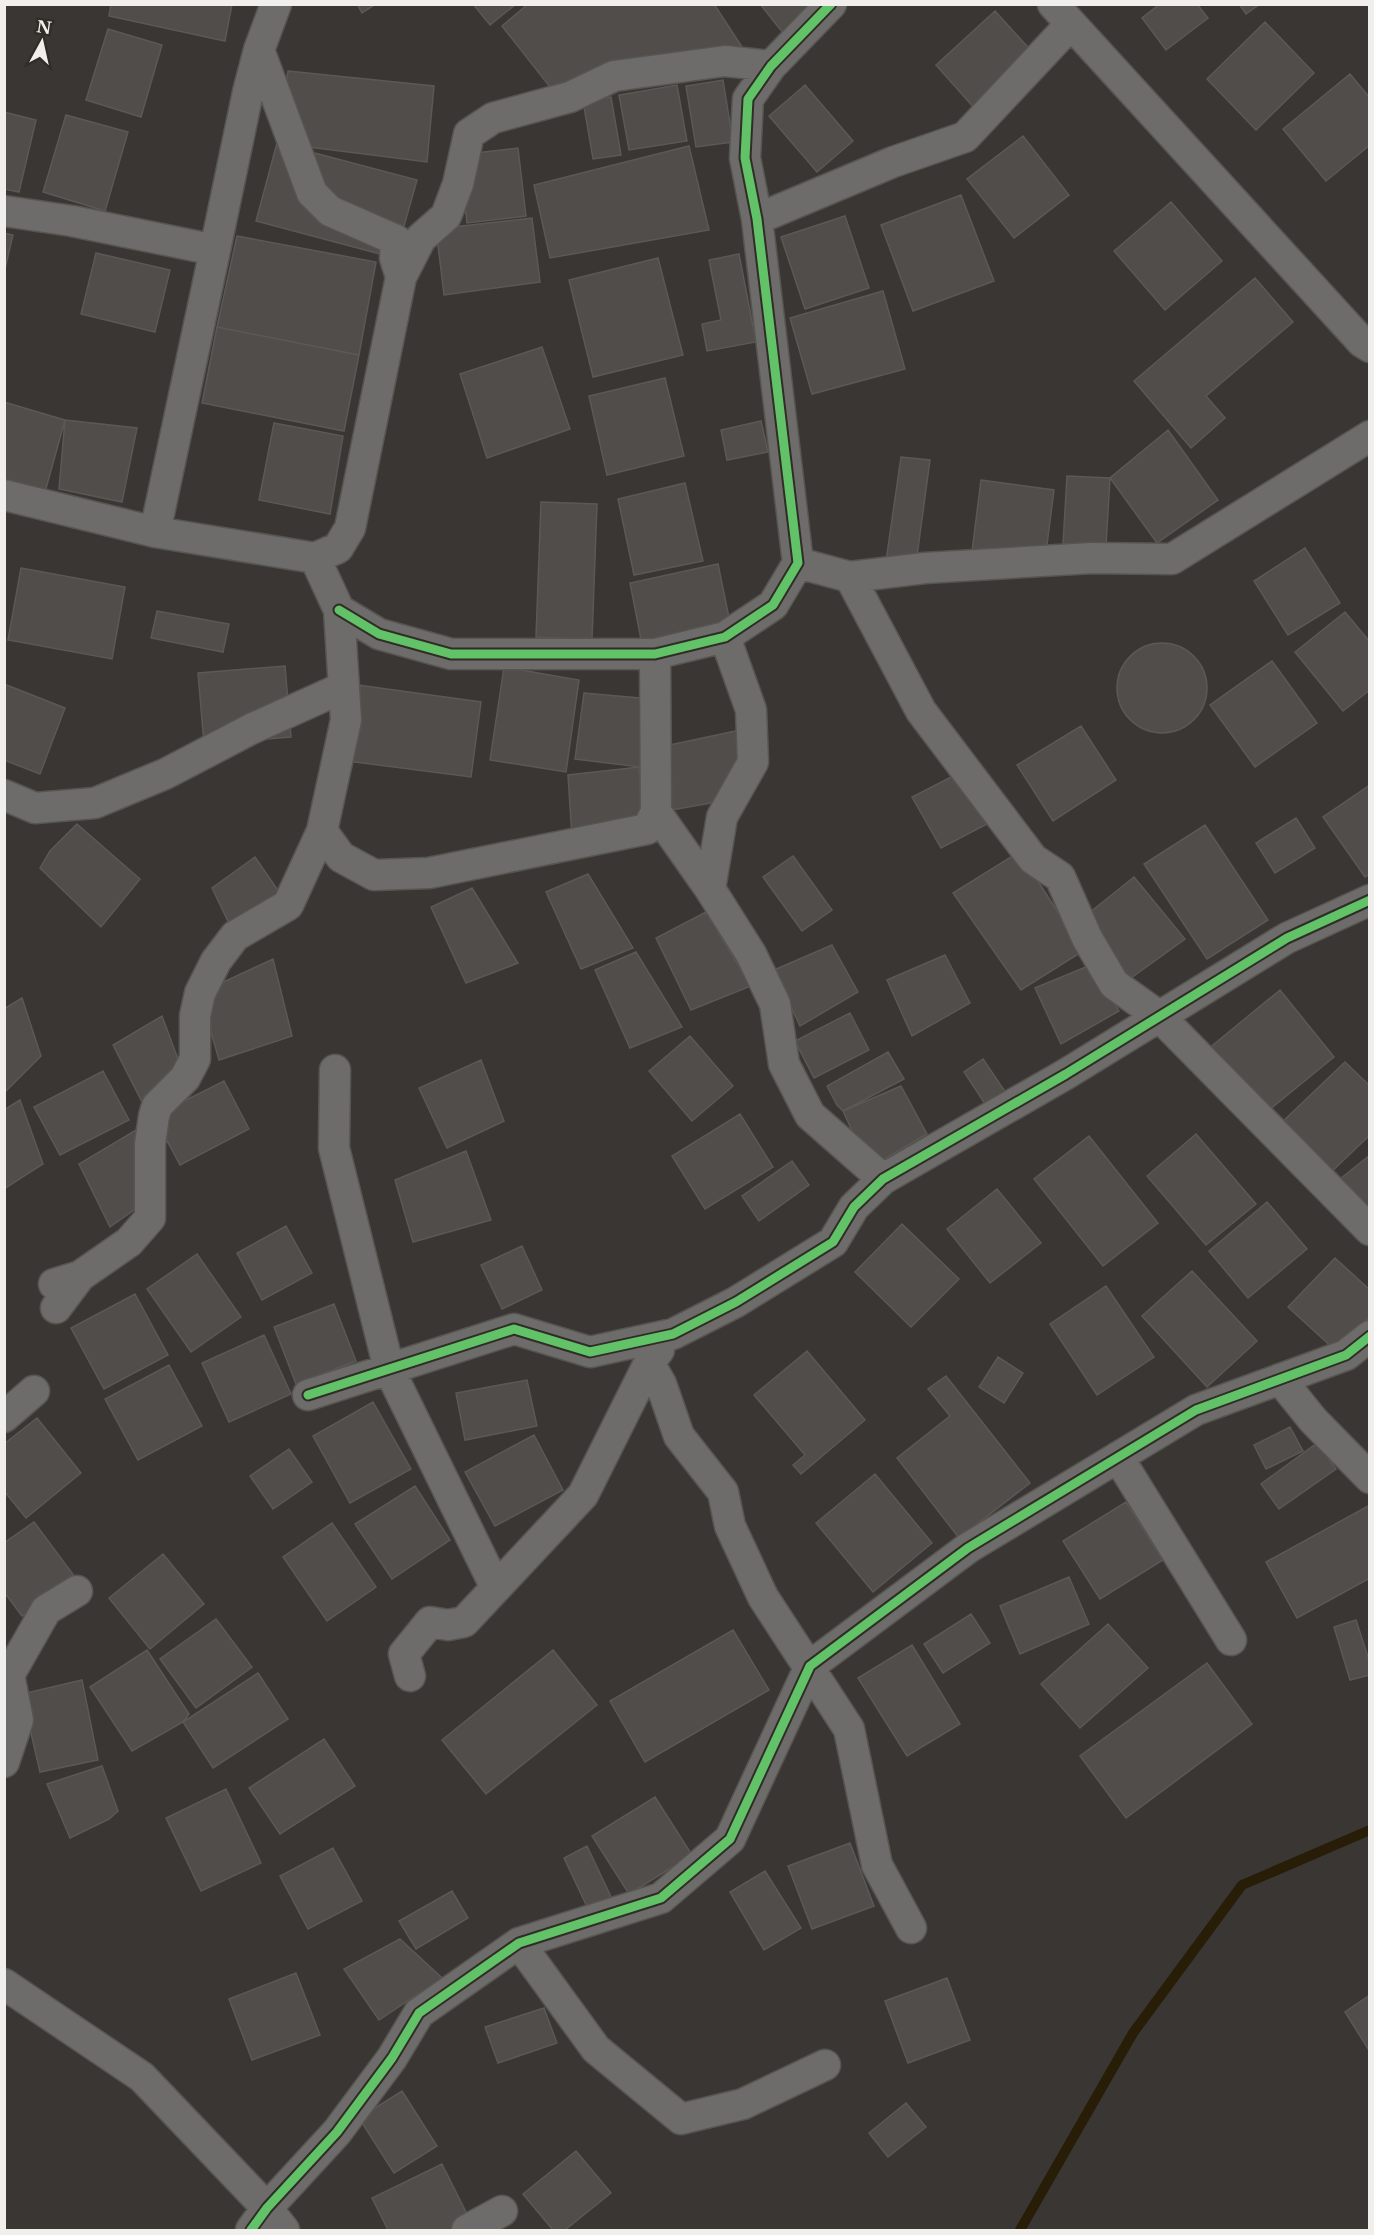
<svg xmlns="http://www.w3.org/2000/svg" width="1374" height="2235" font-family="'Libre Baskerville',serif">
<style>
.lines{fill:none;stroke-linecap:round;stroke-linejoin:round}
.stream{stroke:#281d07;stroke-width:10}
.building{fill:#504d4a;stroke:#5b5956;stroke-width:1.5}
.minor-casing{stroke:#575551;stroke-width:33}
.minor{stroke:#6e6c6a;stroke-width:30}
.cycleway-casing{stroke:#302d27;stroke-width:13}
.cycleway{stroke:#61c268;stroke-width:9}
</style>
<rect width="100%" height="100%" fill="#393633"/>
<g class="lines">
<path class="stream" d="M1020,2230l113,-197 109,-148 128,-55"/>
</g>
<path class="building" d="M111,4h121l-7,37 -116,-25z
M357,4h19l-14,9z
M473,4h43l-26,21z
M528,4h186l34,52 -191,40 -55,-70z
M760,4h55l-32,29z
M1160,4h37l11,14 -42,32 -24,-32z
M1239,4h21l-14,10z
M995,11l40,44 -60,54 -39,-44z
M1265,22l49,51 -58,57 -49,-51z
M108,29l54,16 -21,72 -55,-17z
M288,71l146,15 -7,76 -150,-19z
M1350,74l20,24v47l-44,36 -43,-52z
M723,80l10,62 -37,5 -10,-61z
M677,85l10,56 -58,9 -10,-55z
M805,85l48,56 -36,31 -48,-56z
M611,97l10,58 -28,4 -10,-58z
M4,112l32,8 -17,72 -15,-3z
M66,115l62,17 -23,79 -62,-19z
M1023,136l46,59 -55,43 -47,-59z
M277,143l140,37 -22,78 -139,-37z
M689,146l20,84 -159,28 -16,-73z
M518,148l8,68 -59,7 -8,-68z
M961,195l33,86 -81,30 -32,-86z
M1171,202l51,59 -57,49 -51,-59z
M845,216l24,72 -64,21 -24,-72z
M532,218l8,64 -96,13 -8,-66z
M4,233l9,2 -9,38z
M237,236l139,26 -17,93 -142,-28z
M96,253l74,17 -15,62 -74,-18z
M739,254l17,88 -49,9 -5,-27 19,-4 -12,-60z
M658,258l25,97 -90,22 -24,-97z
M1255,278l38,44 -87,74 19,22 -34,30 -57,-67z
M883,291l22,78 -93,25 -22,-76z
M217,327l142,28 -15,76 -142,-28z
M542,347l28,82 -83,29 -27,-84z
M665,378l19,78 -77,19 -18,-79z
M4,402l61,18 -20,72 -41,-12z
M65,420l72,8 -15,74 -63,-13z
M761,421l7,31 -41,8 -6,-30z
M274,423l69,13 -13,78 -71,-14z
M1168,430l50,70 -61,43 -47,-65z
M901,457l29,3 -13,96 -31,5z
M1067,476l43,2 -4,68 -43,-2z
M981,480l73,10 -10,78 -73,-9z
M685,483l18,78 -69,14 -16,-76z
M541,502l56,2 -5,136 -56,-3z
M1305,548l35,55 -52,32 -34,-54z
M718,564l17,83 -89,18 -16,-82z
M21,568l104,19 -13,72 -104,-19z
M157,611l72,13 -6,28 -72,-14z
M1345,612l25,30v48l-27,21 -48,-59z
M1117 688a45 45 0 1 1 90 0a45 45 0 1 1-90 0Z
M1272,661l45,62 -62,44 -45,-62z
M285,666l6,71 -87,7 -6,-71z
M504,667l75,13 -13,92 -76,-12z
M4,684l61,24 -25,66 -36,-14z
M358,685l123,17 -10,75 -124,-16z
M584,693l67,6 -3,69 -73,-9z
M1081,726l35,54 -63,41 -36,-56z
M736,731l14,65 -83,15 -12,-63z
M639,767l5,72 -71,14 -5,-78z
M957,774l32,49 -48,25 -29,-51z
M1370,785v89l-5,3 -42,-60z
M1296,818l19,30 -40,25 -19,-30z
M77,824l63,55 -39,48 -61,-59 10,-17z
M1205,825l63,95 -61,39 -63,-95z
M1019,852l64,99 -62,39 -68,-97z
M793,856l39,54 -30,21 -39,-54z
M255,857l33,48 -53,31 -23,-48z
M588,874l45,74 -52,21 -35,-77z
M1134,877l51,62 -61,44 -50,-58z
M472,888l46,75 -52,20 -35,-76z
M706,912l45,74 -60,24 -35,-72z
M832,945l26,47 -58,34 -26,-56z
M636,952l46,75 -52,21 -35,-78z
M945,955l25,48 -58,33 -25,-56z
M273,959l19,77 -73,24 -19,-67z
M1093,964l26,47 -58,33 -26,-56z
M1280,990l54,67 -71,58 -55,-66z
M22,998l19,58 -37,37v-84z
M850,1013l19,37 -55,28 -19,-37z
M162,1016l23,62 -42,26 -30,-59z
M690,1036l43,50 -41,35 -43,-50z
M888,1052l16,27 -61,32 -6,-6 -10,-19z
M983,1059l27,40 -21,11 -25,-38z
M481,1060l23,61 -57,27 -28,-60z
M1345,1062l25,24v49l-43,41 -49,-50z
M103,1071l26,49 -69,35 -26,-48z
M224,1081l25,48 -69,36 -26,-49z
M901,1086l26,48 -58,34 -26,-57z
M20,1100l23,64 -39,25v-79z
M740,1114l33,53 -68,42 -33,-53z
M136,1130l29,58 -55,39 -31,-63z
M1196,1134l60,70 -50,41 -59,-69z
M1089,1136l69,87 -55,43 -69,-87z
M466,1151l25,69 -78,22 -18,-62z
M1370,1155v60l-30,-36z
M792,1161l17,24 -50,36 -17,-25z
M997,1189l44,54 -51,40 -43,-54z
M1267,1202l40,47 -59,49 -39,-47z
M902,1224l57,55 -48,48 -56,-55z
M286,1226l26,47 -50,27 -25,-47z
M522,1246l20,44 -40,19 -21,-44z
M197,1254l44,63 -50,35 -44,-63z
M1335,1258l35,32v26l-34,35 -48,-44z
M1192,1271l65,70 -50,46 -65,-71z
M1106,1286l48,71 -57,38 -47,-71z
M135,1294l33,61 -64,34 -33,-61z
M334,1304l22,57 -60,23 -22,-57z
M264,1335l27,59 -62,28 -27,-59z
M807,1351l58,69 -64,54 -8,-9 12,-10 -51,-60z
M998,1357l25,16 -19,30 -25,-16z
M169,1365l33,61 -64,34 -33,-61z
M946,1376l84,107 -71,55 -62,-80 53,-42 -22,-27z
M527,1380l10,46 -72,14 -9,-47z
M373,1402l38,67 -61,34 -37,-67z
M37,1418l44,55 -55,45 -22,-27v-47z
M1290,1427l13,24 -37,18 -12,-24z
M534,1435l29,55 -68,36 -30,-54z
M1317,1443l19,26 -57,40 -18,-25z
M289,1449l23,33 -39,27 -23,-33z
M875,1474l57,69 -59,49 -57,-69z
M415,1486l35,54 -58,39 -37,-55z
M1126,1502l37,58 -63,39 -37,-58z
M1370,1505v73l-73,40 -31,-56z
M34,1522l41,55 -53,39 -18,-24v-49z
M332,1523l44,64 -49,34 -44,-64z
M163,1554l41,50 -54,45 -41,-51z
M1069,1577l20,47 -69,30 -20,-48z
M971,1614l19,29 -47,30 -19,-29z
M216,1619l36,48 -56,41 -36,-49z
M1356,1620l14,43v12l-20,5 -16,-53z
M1108,1624l40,44 -68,60 -39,-44z
M733,1630l36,60 -124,72 -35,-61z
M912,1645l48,79 -53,32 -49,-78z
M147,1650l42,64 -6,8 -51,29 -42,-64z
M553,1650l44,55 -111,89 -44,-54z
M1207,1663l45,61 -126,94 -46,-62z
M258,1673l30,46 -75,49 -30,-46z
M82,1680l16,80 -58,12 -18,-78z
M324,1739l31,47 -75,48 -31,-46z
M102,1766l16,45 -9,8 -39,19 -23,-54z
M226,1789l35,74 -60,28 -35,-73z
M655,1797l37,58 -63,39 -37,-58z
M850,1843l24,63 -62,23 -24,-63z
M587,1846l26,55 -23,12 -26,-55z
M333,1848l29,53 -54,28 -28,-53z
M765,1871l36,57 -37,22 -34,-58z
M452,1891l16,27 -52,31 -17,-28z
M400,1939l42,39 -63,42 -35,-51z
M296,1973l24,62 -68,25 -23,-61z
M947,1978l23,62 -62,23 -23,-62z
M1370,1995v57l-25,-40z
M544,2008l13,35 -59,20 -13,-36z
M402,2091l35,55 -43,27 -35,-55z
M906,2103l20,24 -38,30 -19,-24z
M576,2151l35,42 -46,37h-12l-30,-36z
M442,2164l30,60 -13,6h-71l-16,-32z"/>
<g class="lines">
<g class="minor-casing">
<path id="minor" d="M1053,4l309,338 8,5
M4,211l68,10 143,29 33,-158 11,-42 17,-46
M757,219l136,-57 72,-25 106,-113
M401,277l20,-39 25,-22 12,-32 11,-50 24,-16 77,-21 44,-21 111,-15 46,5
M4,495l151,37 160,26 23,-10 12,-20 51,-251 -6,-19 1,-18 -66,-29 -18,-18 -53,-143
M155,532l60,-282
M798,563l52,14 75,-9 167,-10 80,1 198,-123
M850,577l71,134 112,148 27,18 27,61 27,46 46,33 210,213
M339,610l40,24 72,20h204l70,-17 48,-32 25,-42 -41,-344 -12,-61 3,-59 23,-33 60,-62
M4,795l31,13 60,-5 70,-29 86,-45 93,-42
M656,812l54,77 41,65 24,50 9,60 26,51 73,64
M322,831l19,26 33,18 55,-2 218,-44 9,-17 -1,-158
M710,889l12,-72 31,-55 -2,-52 -26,-73
M335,1070l-1,78 55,221 107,219
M54,1284l26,-8 49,-34 21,-24v-74l4,-28 3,-10 28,-28 10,-19v-43l5,-23 16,-32 19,-25 53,-31 34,-74 24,-111 -7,-110 -24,-52
M56,1308l24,-32
M649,1363l12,21 18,52 44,56 7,34 33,71 86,132 28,136 34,63
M1280,1379l33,41 57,58
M308,1395l206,-66 76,23 83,-18 63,-32 97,-60 21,-35 29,-28 183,-105 221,-136 83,-38
M4,1417l30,-26
M1118,1457l113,183
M410,1676l-6,-22 26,-32 18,3 16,-3 119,-127 66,-132 10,-13
M4,1762l14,-42 -9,-45 37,-65 31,-19
M519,1943l77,106 85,70 62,-15 82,-39
M4,1984l138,93 125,131 17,22
M251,2230l16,-22 70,-76 55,-74 27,-45 100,-70 142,-45 69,-59 80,-173 158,-118 228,-138 150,-55 24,-19
M467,2230l35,-19"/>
</g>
<use href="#minor" class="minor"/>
<g class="cycleway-casing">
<path id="cycleway" d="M339,610l40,24 72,20h204l70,-17 48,-32 25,-42 -41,-344 -12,-61 3,-59 23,-33 60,-62
M308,1395l206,-66 76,23 83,-18 63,-32 97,-60 21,-35 29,-28 183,-105 221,-136 83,-38
M251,2230l16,-22 70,-76 55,-74 27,-45 100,-70 142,-45 69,-59 80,-173 158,-118 228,-138 150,-55 24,-19"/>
</g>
<use href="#cycleway" class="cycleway"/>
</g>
<rect width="1374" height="2235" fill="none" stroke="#f1efeb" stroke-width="12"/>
<g transform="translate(42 42) rotate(8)" stroke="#302d27" stroke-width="4.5" paint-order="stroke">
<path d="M0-4.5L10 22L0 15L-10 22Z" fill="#f1efeb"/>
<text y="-9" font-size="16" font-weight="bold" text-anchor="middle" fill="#f1efeb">N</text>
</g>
</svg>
